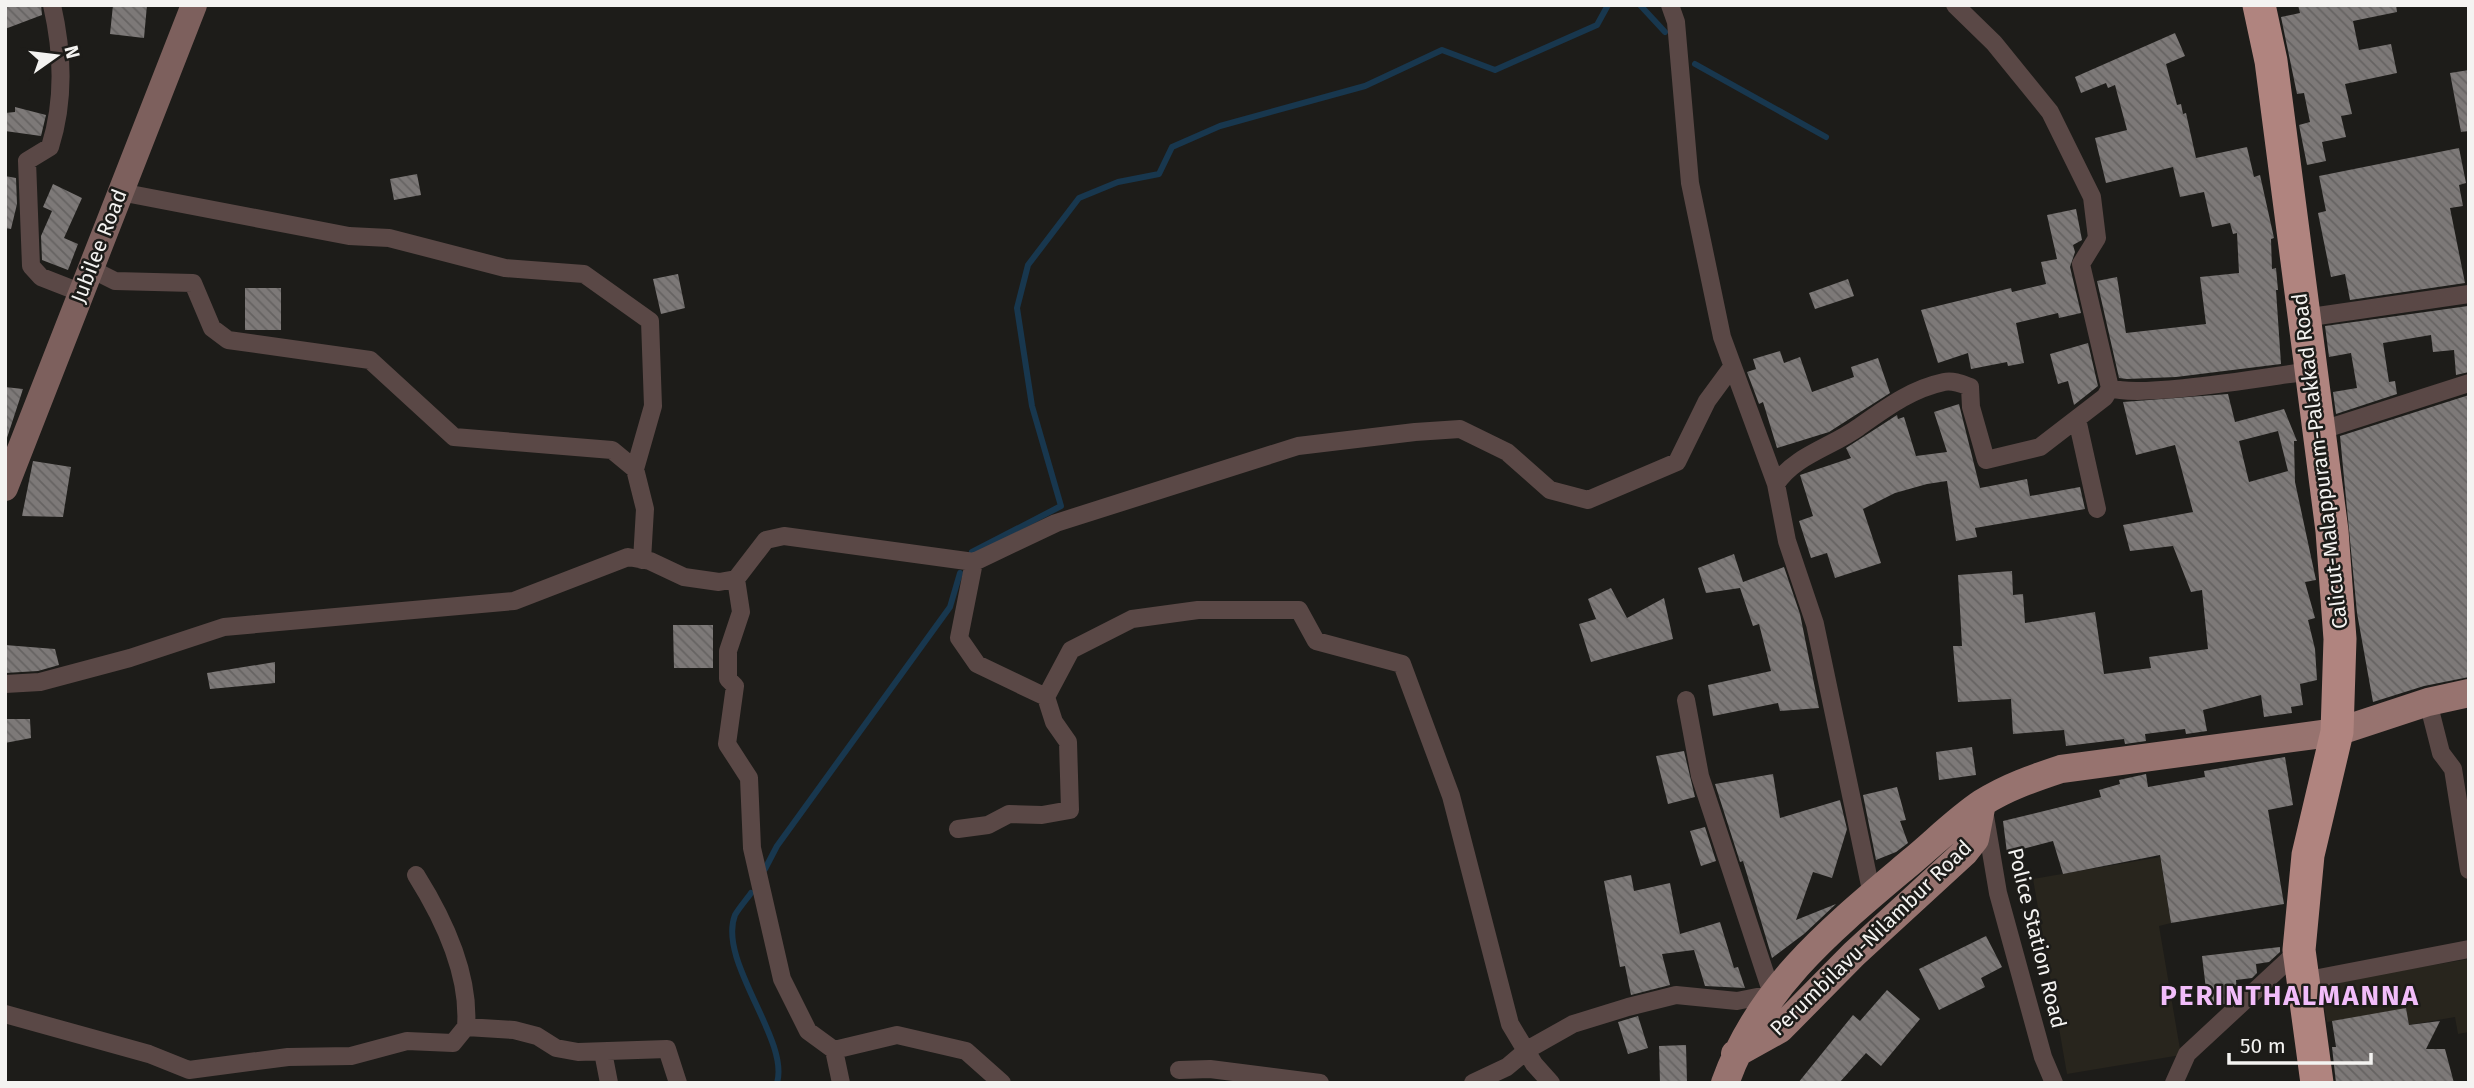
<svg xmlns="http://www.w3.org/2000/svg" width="2474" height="1088" font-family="'Fira Sans',sans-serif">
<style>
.built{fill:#28251d}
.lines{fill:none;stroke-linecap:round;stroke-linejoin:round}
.stream{stroke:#18374e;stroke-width:6}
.building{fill:url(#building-back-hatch);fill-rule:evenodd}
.street{stroke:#5a4846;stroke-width:18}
.secondary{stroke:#7d605d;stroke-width:26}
.primary{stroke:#97736f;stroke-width:28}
.highway{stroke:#b0847f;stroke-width:33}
.labels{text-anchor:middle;stroke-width:5;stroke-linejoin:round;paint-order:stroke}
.street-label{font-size:21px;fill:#f4f3f1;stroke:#1d1c19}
.district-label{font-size:28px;font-weight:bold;letter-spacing:2px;fill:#f2bdfa;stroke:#1d1c19}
</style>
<defs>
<pattern id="building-back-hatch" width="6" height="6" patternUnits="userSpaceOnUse" patternTransform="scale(1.75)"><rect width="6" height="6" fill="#7d7978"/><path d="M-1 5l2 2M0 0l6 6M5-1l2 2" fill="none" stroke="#666362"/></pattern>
</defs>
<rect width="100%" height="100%" fill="#1d1c19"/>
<path class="built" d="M2160,857l11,66 -12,3 22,129 -114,19 -34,-195z
M2469,959v73l-11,2 -3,-17 -46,8 -3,-16 -79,13 -7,-38z"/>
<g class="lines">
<path class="stream" d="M1640,5l25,27
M1695,64l131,73
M972,552l89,-46 -29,-100 -15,-98 11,-43 51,-67 39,-16 41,-8 13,-27 48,-21 145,-40 77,-36 53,20 102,-45 11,-20
M765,869l12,-23 173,-239 10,-34
M751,893c-5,7 -12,15 -16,22 -18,46 55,125 42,168"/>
</g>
<path class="building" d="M5,5h36l1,10 -37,14z
M113,5h34l-3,33 -34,-4z
M2298,5h98l1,7 -44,9 6,29 32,-6 6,29 -52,11 7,30 -11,2 5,21 -24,5 4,19 -19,4 -8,-40 11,-3 -6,-29 -7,1 -16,-77 19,-4z
M2175,33l10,23 -19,8 11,41 4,-1 2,10 3,-1 10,45 51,-11 7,30 6,-2 14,63 -3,1 1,30 4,-1 2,22h-2l5,74 -105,13 -49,2 -8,-1 -22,-97 20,-4 9,56 80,-9 -6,-47 39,-4 -2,-40 -4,1 -3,-11 -18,4 -8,-35 -24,5 -7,-30 -67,16 -11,-45 32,-8 -12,-45 -7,3 -2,-5 -25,10 -6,-16z
M2469,70v61l-8,1 -11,-59z
M15,107l31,8 -5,21 -36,-5v-18l10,-1z
M2459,148l7,35 -7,2 4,21 -13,2 15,75 -115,17 -5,-26 -14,3 -13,-64 8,-2 -7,-35z
M417,174l4,21 -27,5 -4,-21z
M5,176l11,2 1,26 -6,25 -6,-1z
M53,184l29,14 -18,40 14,6 -10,26 -26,-10 -1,-24 11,-25 -9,-4z
M2076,209l6,31 -9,5 2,7 -5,15 11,46 -22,5 -1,-5 -42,10 8,40 -16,3 -1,-4 -36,7 -3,-16 -30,10 -17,-53 90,-22 1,4 34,-8 -5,-22 16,-3 -10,-44z
M678,274l7,34 -24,6 -8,-35z
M1848,279l6,17 -39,13 -6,-16z
M245,288h36v42h-36z
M2468,306l1,66 -13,3 -2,-25 -21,2 -2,-17 -48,8 6,39 6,-1 2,13 -61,20 -3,-22 24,-4 -6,-35 -22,4 -4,-31z
M2088,343l10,43 -24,19 -6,-24 -10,3 -8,-30z
M1780,351l4,12 16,-6 12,35 42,-15 -3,-10 27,-9 12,35 -61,39 -52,16 -14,-46 -4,2 -12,-32 9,-3 -3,-10z
M5,387l18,2 -18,55z
M2228,394l7,28 49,-13 13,32h-3l1,41 21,98 -11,2 10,36 -7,2 7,29 2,31 -17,4 3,21 -12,2 1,6 -28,4 -3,-22 -58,15 4,21 -21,3 -1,-5 -40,5 1,7 -21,3 -1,-5 -58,7 -2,-16 -51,4 -2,-35 -53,3 -5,-56h9l-4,-71 54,-4 1,24 10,-1 2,29 70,-11 9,62 47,-6 -2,-11 59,-8 -6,-59 -11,2 -18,-46 -43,5 -7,-26 70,-13 -18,-67 -39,10 -13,-53zM2278,431l10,40 -39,11 -10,-41z
M2469,395v282l-45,9 -51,16 -16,-89 -17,-177z
M1959,404l21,84 47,-9 3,17 50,-9 5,22 -110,19 2,9 -21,4 -9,-60 -20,3 -32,9 -32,16 18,54 -46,15 -8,-25 -16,5 -12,-37 14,-5 -13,-41 51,-17 -5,-10 51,-33 1,4 6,-2 12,39 31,-4 -13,-40z
M33,461l38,6 -8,50 -41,-1z
M1734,554l9,28 41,-15 16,47 19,94 -39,3 -2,-8 -65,13 -5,-31 63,-14 -12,-47 -6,2 -13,-38 -34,5 -8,-25z
M1611,588l16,30 37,-20 9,41 -82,23 -12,-38 17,-5 -8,-20z
M673,625h40v43h-39z
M5,645l50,4 4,16 -21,6 -33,2z
M275,662v21l-65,6 -3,-16z
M5,719h25l1,19 -26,5z
M1972,747l4,28 -37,5 -3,-28z
M1684,751l11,46 -27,7 -12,-48z
M2285,757l8,48 -25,5 16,94 -113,19 -11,-68 -97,19 -10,-33 -46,12 -4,-32 98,-24 -2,-7 21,-6 -1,-4 27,-6 2,13 57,-10 -1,-6z
M1773,774l7,44 60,-18 7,29 -15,49 -19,-6 -17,48 40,-16 -32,30 -32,24 -29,-97 -3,1 -25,-78z
M1897,787l9,33 -6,1 8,22 -12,9 -20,8 -13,-65z
M1705,827l11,34 -15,5 -11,-35z
M1631,875l3,16 36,-8 10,51 40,-12 14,46 4,-1 7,21 -40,-2 -11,-36 -32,4 8,31 -39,10 -6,-29 -5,1 -16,-86z
M1986,936l16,31 -21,11 4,9 -46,23 -20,-41z
M2280,947v5l-11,10 -13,2 1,9 -5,5 -16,2 1,12 -12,12 -17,2 -6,-50z
M1887,990l33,29 -39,47 -15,-13 -27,30h-41l55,-68 7,6z
M2406,1008l3,17 31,-4 -14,28h19l9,34h-118l-4,-36h4l-4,-26z
M1638,1016l10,32 -20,6 -10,-32z
M1686,1045l1,38h-27l-1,-37z"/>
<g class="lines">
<path class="street" d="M52,5c11,48 13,95 -2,142l-23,14 4,105 10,11 41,16
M1670,5l6,17 14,161 32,154 54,147
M120,192l229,44 40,2 116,30 79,6 66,47 3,85 -18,63
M91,269l24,12 78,2 19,45 16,12 142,20 84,77 158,13 23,19 10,40 -3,51
M2304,318l165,-24
M2110,388c31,11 161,-12 201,-17
M2077,419l20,90
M2319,431l150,-48
M736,579l5,33 -13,39v28l7,7 -8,58 22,34 3,70 30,131 26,52 26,19 63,-15 69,16 36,32
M5,684l35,-2 90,-24 94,-31 290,-26 114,-44 22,4 34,16 35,5 17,-3 30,-39 18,-4 190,26 82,-39 242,-77 117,-14 45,-3 47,23 43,38 38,10 89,-38 30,-61 25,-34
M1046,697l25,-47 61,-31 66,-9h101l17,31 86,23 49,132 59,228 24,40 17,19
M2428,702l13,51 12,16 16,101
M1985,816l13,77 45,164 11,26
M958,829l30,-4 21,-11 33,1 28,-5 -2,-68 -14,-20 -8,-25 -69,-33 -18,-26 15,-76
M1872,895l-57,-271 -28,-83 -11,-57c19,-29 56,-37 83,-57 27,-19 52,-38 85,-45 9,-2 18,2 26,5l1,20 15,53 54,-13 65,-50 5,-9 -29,-124 16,-26 -5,-41 -42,-85 -56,-69 -39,-38
M2303,981l166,-32
M5,1014l144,40 40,16 99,-13 63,-1 56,-15 46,2 13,-16c4,-52 -23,-109 -50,-152
M466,1027l48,3 23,6 19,12 22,4 89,-3 11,34
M834,1050l7,33
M603,1052l6,31
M1179,1070l31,-1 110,14
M1473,1083l34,-16 20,-17 46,-26 55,-17 48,-12 61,6 35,-7 -72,-218 -14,-76
M2174,1083l13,-29 112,-104"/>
<path class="secondary" d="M5,488l189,-483"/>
<path class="primary" d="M1735,1054l45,-25 74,-75 110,-101 11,-14 7,-36
M1725,1083c35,-98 110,-157 187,-222 23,-19 46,-42 70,-58 25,-16 52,-25 79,-34l276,-37 91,-30 41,-9"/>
<path class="highway" d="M2259,5l12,56 61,470 8,108 -3,93 -29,123 -9,95 18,133"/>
</g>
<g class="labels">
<g class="street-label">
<text transform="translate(99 246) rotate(-69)" y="7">Jubilee Road</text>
<text transform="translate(2320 461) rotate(-97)" y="7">Calicut-Malappuram-Palakkad Road</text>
<text transform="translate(1871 938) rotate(-44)" y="7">Perumbilavu-Nilambur Road</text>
<text transform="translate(2037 938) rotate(76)" y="7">Police Station Road</text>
</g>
<g class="district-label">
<text x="2290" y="1005">PERINTHALMANNA</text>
</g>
</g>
<rect width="2474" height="1088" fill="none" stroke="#f4f3f1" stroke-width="14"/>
<g transform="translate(56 56) rotate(76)" stroke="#1d1c19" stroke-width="5" paint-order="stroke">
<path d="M0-5L12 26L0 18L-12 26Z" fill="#f4f3f1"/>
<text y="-10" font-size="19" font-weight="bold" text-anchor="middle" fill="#f4f3f1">N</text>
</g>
<path d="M2229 1053v10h142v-10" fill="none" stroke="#f4f3f1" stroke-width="3.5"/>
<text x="2240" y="1053" font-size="21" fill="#f4f3f1" stroke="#1d1c19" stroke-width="5" paint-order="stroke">50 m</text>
</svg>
